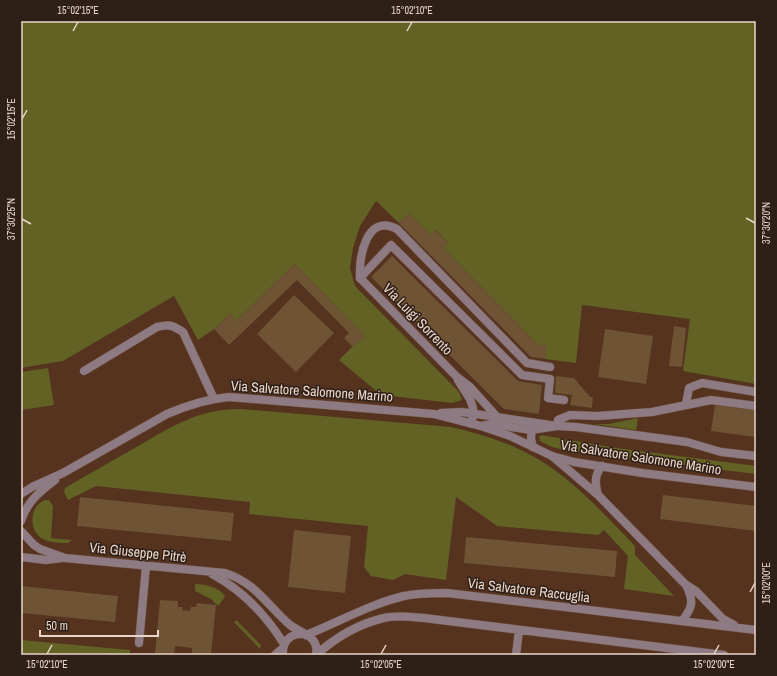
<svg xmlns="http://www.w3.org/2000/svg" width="777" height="676" font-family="'Archivo Narrow',sans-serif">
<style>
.green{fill:#616224}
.building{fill:#6e5334}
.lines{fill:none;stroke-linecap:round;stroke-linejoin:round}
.service-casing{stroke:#70503e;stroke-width:9}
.minor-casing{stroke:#70503e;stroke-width:9}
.tertiary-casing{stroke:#70503e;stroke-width:9}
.service{stroke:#8d7a82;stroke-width:8}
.minor{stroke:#8d7a82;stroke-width:8}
.tertiary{stroke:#8d7a82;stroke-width:8}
.ticks{fill:none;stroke:#ebd5c9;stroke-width:1.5}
.labels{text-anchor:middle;stroke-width:3;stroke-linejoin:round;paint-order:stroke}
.street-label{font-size:14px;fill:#ebd5c9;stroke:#2f2017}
.neatline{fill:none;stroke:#ebd5c9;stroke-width:1.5}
.ticks-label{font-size:10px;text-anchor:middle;fill:#ebd5c9}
</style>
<rect width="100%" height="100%" fill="#55331f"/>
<path class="green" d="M21,21h735v363l-73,-13 7,-52 -108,-14 -6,58 -31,-4 1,-13 -8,-1 -95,-97 5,-5 -12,-13 -6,5 -21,-21 -10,9 -23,-22 -16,25 -7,22 -3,20 5,18 104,106 3,8 -10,3 -69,-8 -8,-5 -36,-30 25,-25 -69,-71 -59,57 -6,-7 -16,15 -16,11 -24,-44 -111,65 -42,7z
M48,368l6,37 -33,5v-38z
M241,409l210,18c25,6 50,13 72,24 45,22 78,60 112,95v9l39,41 -50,-7 4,-33 -24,-26 -6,5 -101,-9 -41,-29 -10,83 -41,-6 -12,6 -22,-4 -7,-9 4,-41 -119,-12 1,-12 -154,-16 -28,14 -4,-8 1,-4c23,-14 47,-27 70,-40 36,-21 62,-39 106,-39z
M638,418l-2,12 -42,-6h15z
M541,435l75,13 140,18v8l-193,-24 -11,-3 -12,-6 -1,-4z
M45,500h4l4,6 -2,32 21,2 -4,3c-7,0 -18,0 -25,-4 -15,-8 -14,-33 2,-39z
M195,584c10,0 27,4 30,13l-7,9 -7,-7 -16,-8z
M236,620l25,25 -1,4 -26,-27z
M21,640l109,10v5h-109z"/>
<path class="building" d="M409,214l21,21 5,-5 13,13 -5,5 95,97 9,1 -2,13 -14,-2 -132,-134z
M392,256l126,125 24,4 -3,29 -35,-5 -133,-132z
M295,264l70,72 -12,11 -9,-9 5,-5 -52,-53 -68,65 -15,-16 16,-15 6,7z
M294,295l40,38 -38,39 -39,-38z
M674,326l12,2 -4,39 -13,-1z
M605,329l48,7 -7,48 -48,-7z
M556,376l18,2 16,19h3l-1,11 -22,-3 2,-10 -17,-2z
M715,405l41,5v27l-45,-6z
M663,495l93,11v25l-96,-12z
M80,497l154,16 -3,28 -154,-15z
M294,530l57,6 -6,57 -57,-6z
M466,537l151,14 -2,26 -151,-14z
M21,586l97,10 -3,26 -94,-9z
M160,600l18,1v6h5l-1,3 8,1 1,-4h5l1,-4 19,2 -5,50h-19v-7l-17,-2 -1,9 -19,-1z"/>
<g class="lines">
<g class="service-casing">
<path id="service" d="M360,278l31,-33 131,130 28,4 -2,19 16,2
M360,278c-1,-21 6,-65 37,-49l130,134 23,4
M84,371l73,-44c12,-3 15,-2 26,5l31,67
M686,404l3,-16 13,-5 54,9"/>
</g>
<g class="minor-casing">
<path id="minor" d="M360,278l97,99 13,10 28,31
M458,380l12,19 3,9 -1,16
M532,425l-1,14 2,8
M481,426l11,-2 39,6 26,-4 1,-6 12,-5 28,1 54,-4 59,-12 45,6
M552,456l46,39 87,89 11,7 27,28 11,6
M598,495c-3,-11 -4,-20 4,-29
M21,531l13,14 6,4 25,9 160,15c31,10 42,32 65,52 7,5 19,10 23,15 4,5 4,10 3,15
M21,557l25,3 16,-2
M212,574c30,16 54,41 72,70
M682,621c11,-14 12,-20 4,-36
M306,635c33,-13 64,-31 98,-39 14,-3 29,-3 43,-3l309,37
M139,643l7,-77
M275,655l8,-7
M283,655c-1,-13 7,-22 20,-21
M316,655c20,-18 42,-31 68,-37 13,-3 27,-1 40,0l300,37
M516,655l3,-25"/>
</g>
<g class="tertiary-casing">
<path id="tertiary" d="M441,413l21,-1 95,14 19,1 111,15 34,10 35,4
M21,494l11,-7 31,-14 104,-59c21,-9 40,-15 62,-17l205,17 47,12 29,10 42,20 22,6 68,11 114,14
M21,521c6,-19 18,-29 34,-41"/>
</g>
<use href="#service" class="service"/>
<use href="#minor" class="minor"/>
<use href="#tertiary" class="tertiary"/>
</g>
<path class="ticks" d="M73,31l5,-9M407,31l5,-9M22,119l5,-9M746,218l9,5M22,219l9,5M750,592l5,-9M47,654l5,-9M381,654l5,-9M714,654l5,-9"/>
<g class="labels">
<g class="street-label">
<text transform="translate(418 319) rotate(46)" y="5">Via Luigi Sorrento</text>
<text transform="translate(312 391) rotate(4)" y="5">Via Salvatore Salomone Marino</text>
<text transform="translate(641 457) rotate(9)" y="5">Via Salvatore Salomone Marino</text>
<text transform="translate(138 552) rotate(6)" y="5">Via Giuseppe Pitrè</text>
<text transform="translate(529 590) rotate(7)" y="5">Via Salvatore Raccuglia</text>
</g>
</g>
<rect width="777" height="676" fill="none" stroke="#2f2017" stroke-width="44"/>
<path d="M40 630v6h118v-6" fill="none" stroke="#ebd5c9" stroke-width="2"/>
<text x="46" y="630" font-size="12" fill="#ebd5c9" stroke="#2f2017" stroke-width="3" paint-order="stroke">50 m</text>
<rect x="22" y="22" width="733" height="632" class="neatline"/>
<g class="ticks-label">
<text x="78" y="14">15°02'15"E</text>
<text x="412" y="14">15°02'10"E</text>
<text transform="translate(11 119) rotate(-90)" y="4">15°02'15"E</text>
<text transform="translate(11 219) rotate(-90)" y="4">37°30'25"N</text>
<text transform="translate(766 223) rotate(-90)" y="4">37°30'20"N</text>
<text transform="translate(766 583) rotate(-90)" y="4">15°02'00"E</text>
<text x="47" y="668">15°02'10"E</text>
<text x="381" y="668">15°02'05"E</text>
<text x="714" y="668">15°02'00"E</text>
</g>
</svg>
